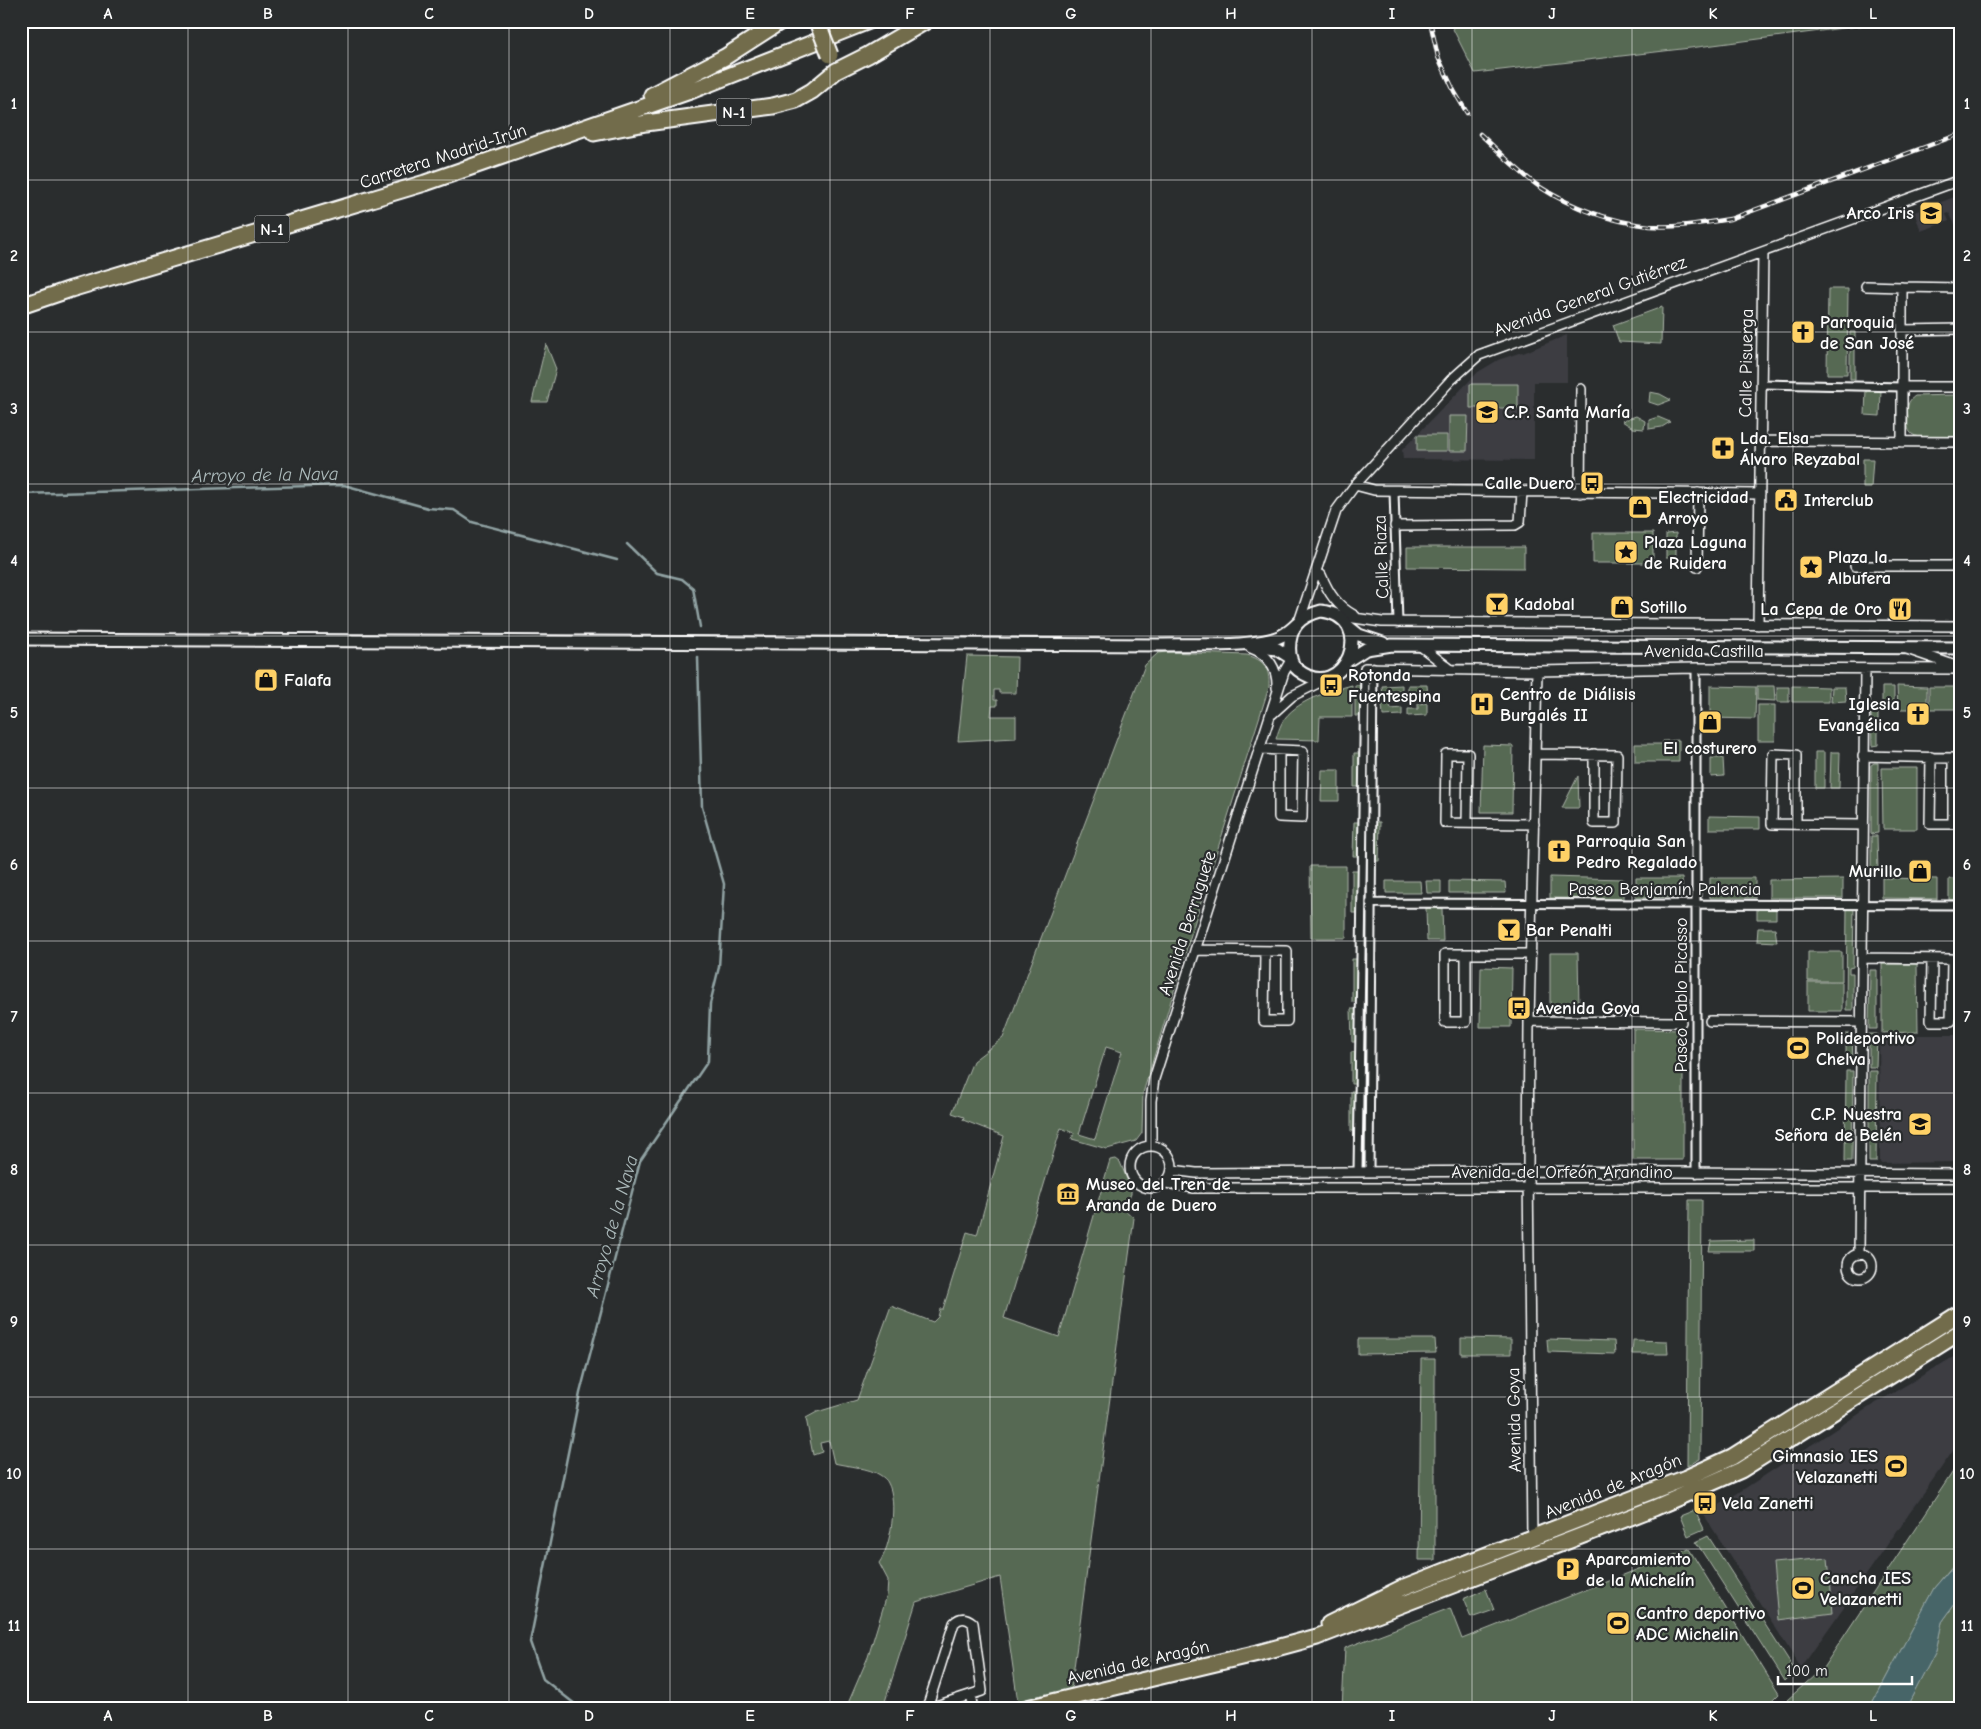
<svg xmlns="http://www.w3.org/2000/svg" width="1981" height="1729" font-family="'Comic Neue',sans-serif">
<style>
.built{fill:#3c3c42}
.green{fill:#576953;stroke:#abb4a9;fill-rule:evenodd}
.water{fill:#476568;stroke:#91a3a4}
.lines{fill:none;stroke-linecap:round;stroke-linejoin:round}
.stream{stroke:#91a3a4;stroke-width:2.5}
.pedestrian-casing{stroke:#fff;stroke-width:11}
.minor-casing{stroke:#fff;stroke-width:12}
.tertiary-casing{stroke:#fff;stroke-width:15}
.trunk-casing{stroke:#fff;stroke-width:19}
.pedestrian{stroke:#2a2d2e;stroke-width:7}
.minor{stroke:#2a2d2e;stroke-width:9}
.tertiary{stroke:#2a2d2e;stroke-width:11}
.trunk{stroke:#726c4b;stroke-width:15}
.rail-casing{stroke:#fff;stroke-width:4.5}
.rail{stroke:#2a2d2e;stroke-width:2.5;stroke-dasharray:8;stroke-linecap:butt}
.trunk-bridge-casing{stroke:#fff;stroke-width:19;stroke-linecap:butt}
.trunk-bridge{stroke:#726c4b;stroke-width:15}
.grid{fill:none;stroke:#fff;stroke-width:1;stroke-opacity:0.55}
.labels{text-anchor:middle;stroke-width:4.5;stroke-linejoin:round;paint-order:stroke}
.shield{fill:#2a2d2e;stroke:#bfc0c0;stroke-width:1}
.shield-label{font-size:16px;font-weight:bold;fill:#fff}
.street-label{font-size:18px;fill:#fff;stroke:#2a2d2e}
.poi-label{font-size:18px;font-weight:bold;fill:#fff;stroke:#2a2d2e;text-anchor:start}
.water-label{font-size:19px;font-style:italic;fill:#acbabb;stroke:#2a2d2e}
.neatline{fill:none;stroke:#fff;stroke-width:2}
.grid-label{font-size:16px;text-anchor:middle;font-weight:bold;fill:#fff}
</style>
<rect width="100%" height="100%" fill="#2a2d2e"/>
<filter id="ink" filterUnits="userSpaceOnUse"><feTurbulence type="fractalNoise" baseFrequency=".02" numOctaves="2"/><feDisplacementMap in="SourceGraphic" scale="10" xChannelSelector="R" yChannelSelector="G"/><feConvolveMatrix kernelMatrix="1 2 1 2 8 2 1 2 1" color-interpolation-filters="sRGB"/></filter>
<g filter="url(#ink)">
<path class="built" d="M1960,195v31h-4l-7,-13 -3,1 3,7 -28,10 -7,-19z
M1567,335v47h-33v78l-131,-1 -1,-9 76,-78 20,-12 24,-8 1,1z
M1879,1035h81v127l-80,1z
M1960,1353v88l-159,227 -97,-153 167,-109z"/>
<path class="green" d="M1449,21h448l-207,27 -215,25z
M1828,289h20l-1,85h-20z
M1662,307l-1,37 -42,-2 -6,-17z
M1850,332h5v47h-5z
M546,344l10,25 -9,33h-15z
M1470,384h48v24h-48z
M1866,389l15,1 -1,26 -15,-1z
M1650,392l10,2 11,6 -13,5 -9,-3z
M1955,395l5,1v41c-11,0 -45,4 -50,-5 -3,-4 -2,-10 -2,-15 -1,-9 -1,-16 7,-21z
M1449,416h19l-1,35h-18z
M1636,416l9,5 -1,8 -11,-1 -11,-7z
M1658,417l12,5 -8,5 -13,2v-9z
M1417,435h30v16h-30z
M1863,459h10l-2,29h-8z
M1593,533h60v30h-60z
M1676,533v25h-10v-24z
M1407,547h117v21l-117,-1z
M1166,652l81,3c17,5 23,13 22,32l-70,221 -56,185 -1,40 -6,8 -29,8 -35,-10 2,-6 -13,-5 -57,190 55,19 51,-177 6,-1 4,3 11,27v5l-7,15 10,9 -63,472 -53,13 -18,-126 -84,25 -33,106h-37l22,-51 19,-62 1,-15 -9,-17c12,-16 19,-62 9,-80 -1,-3 -5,-6 -8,-8 -10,-7 -34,-9 -46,-12l-5,-22 -9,2 2,9 -9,3 -7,-37 11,-6 40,-12 34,-94 42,16 5,-5 2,-8h3l24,-77 10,3 27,-99 -41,-16 1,-3 -12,-4 21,-52 30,-23 142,-373 13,-12zM1106,1047l16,5 -27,87 -16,-5z
M967,656l50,1 -1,36h-17v-3h-5v10h3v6h-5l-1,10h25v22l-58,3z
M1352,685v32h-32l-1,23 -43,-1c2,-7 5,-16 9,-21 15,-19 45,-27 67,-33z
M1355,685h5v31h-5z
M1402,685v6l-12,1v5h-7l-1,-11z
M1408,685h19l1,12 -9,1 -1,-6h-10z
M1710,686l46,1 -1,32 -45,-1z
M1757,686h17l1,15 -18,-1z
M1792,686l37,1v15h-37z
M1897,686l30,1v22h-29z
M1777,687h12v15h-12z
M1832,687h13l1,14 -15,1z
M1882,687h12v21h-12z
M1929,687h31v22h-31z
M1390,703l1,6 11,-1v7l-19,1 -1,-12z
M1427,703v12l-19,1v-7h10v-5z
M1758,705h17v36h-17z
M1873,705h5v40l-6,1 -1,-38h2z
M1679,740v22h-44v-18h28v-3z
M1483,745l30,1 -1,66h-31z
M1815,752h9v36h-9z
M1831,752h9l-1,36h-9z
M1354,753h5v34h-5z
M1711,758h12l1,18 -13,1z
M1874,763h4v70l-7,1v-69z
M1882,768h35v61h-34z
M1322,770h17v31h-18z
M1578,776l1,32h-17z
M1709,816l51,1v12h-51z
M1354,822h5l-1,34h-5z
M1374,822h6l-1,39h-5z
M1871,836h6l1,35h-7z
M1310,866h36v72h-35z
M1352,870h6v43h-6z
M1550,877l73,2v20l-73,-1z
M1636,878h46l1,19 -47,1z
M1710,878h45v20h-45z
M1882,878l55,1v20l-55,-1z
M1843,879v19h-74v-18z
M1949,879h11v21h-11z
M1386,881h34l1,12h-35z
M1426,881h15v12h-14z
M1449,881l56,1 1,11h-57z
M1757,905h19v14h-19z
M1847,905h7l-1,62 -4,1v5h4v37h-7z
M1426,908h16l1,33h-16z
M1758,928h17l2,14 -20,-1z
M1808,952h34v29h-34z
M1550,953h28l1,55 -29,1z
M1352,959h5v43h-5z
M1882,964h35l1,68 -36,1z
M1481,967l31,1 -1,59h-31z
M1870,970h7v59h-8z
M1808,982h34v29h-34z
M1351,1009h6v33h-5z
M1633,1029l50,1v130h-50z
M1846,1034h6l1,30h-7z
M1869,1034h8l-1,33h-7z
M1351,1052h5v32h-5z
M1846,1071h7l-1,90h-7z
M1869,1071h8l-1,91h-7z
M1351,1091h5v40h-5z
M1689,1200h13l-2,259 -13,7z
M1754,1240v11h-45l2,-10z
M1461,1338l50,1v15h-50z
M1358,1339h77l1,14 -78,1z
M1547,1339l67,2 1,13 -67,-2z
M1633,1340l34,1 1,13h-36z
M1421,1359h14v201h-16z
M1960,1461v96l-26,31 -63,118 -1,2h-92l45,-40z
M1695,1510l9,19 -16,7 -8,-20z
M1708,1536l87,135 -10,10 -89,-139z
M1689,1549l90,145 -14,14h-423l3,-60 105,-40 12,31z
M1828,1558l5,55 -55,7 -5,-57z
M1486,1589l8,21 -23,8 -8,-19z
M1960,1597v111h-54l30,-57 6,-29z"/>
<path class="water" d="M1960,1558v39l-18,25 -6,29 -30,57h-36l64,-120z"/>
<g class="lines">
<path class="stream" d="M21,494l323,-9 84,23 26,2 18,12 145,38
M627,544l30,29 25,6 11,9 7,39
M580,1708l-37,-29 -13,-37 50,-249 60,-232 68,-100 2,-57 9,-37 5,-83 -22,-77 -4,-150"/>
<g class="pedestrian-casing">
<path id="pedestrian" d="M1762,384l141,3
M1394,491l4,132
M1696,668v505
M1370,903l590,2
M1358,1172l7,-504
M1369,1172l4,-505"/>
</g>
<g class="minor-casing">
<path id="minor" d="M1866,286l36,1
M1902,330l58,-1
M1903,387h57
M1761,441l199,1
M1902,442v-155l58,1
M1355,485l19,5 386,4
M1580,493l1,-104
M1395,526l120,-1 5,-3 2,-30
M1855,566h105
M1697,567l1,-74
M1321,575c8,19 16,31 34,41
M1340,616l42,6 578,4
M1299,622l37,-111 19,-26 96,-105 28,-25 481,-175
M1758,625l5,-373
M1419,645l30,23
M1251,648c17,6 27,21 26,40
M1907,649l49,17
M1365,668l172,3 159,-3 264,1
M1272,714l20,-18 36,-18
M1260,749l43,2 -1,67 -23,-1v-67
M1536,754l81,1 -1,68h-22v-69
M1863,756l90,2v66h-23l1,-67
M1467,823l1,-69h-22l-1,69 89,1
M1796,824v-69l-23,-1 -1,70 90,1
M1195,950l92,1v70h-23l1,-70
M1466,954v68h-21v-68h86
M1862,958l90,1 -1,62h-20l1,-62
M1529,1021l152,1
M1710,1021l151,1
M1151,1145v-44l3,-22 130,-407 7,-12
M1130 1167a21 21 0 1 1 42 0a21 21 0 1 1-42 0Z
M1172,1170l24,3 332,-2 432,3
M1166,1183l28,5h766
M1859,1254l6,-585
M1848 1266a12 12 0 1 1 24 0a12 12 0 1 1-24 0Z
M1530,1540l2,-2 -4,-367 1,-150 8,-350
M970,1696l3,12
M927,1708l27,-85c6,-6 12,-6 19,0l9,68 -52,17"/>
</g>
<g class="tertiary-casing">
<path id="tertiary" d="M1321,611c59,6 23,95 -23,59 -12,-9 -10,-35 -1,-46 6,-7 16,-11 24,-13z
M1349,627l10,8 24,8
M21,639l1142,6c29,-1 94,3 118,-9 6,-3 11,-7 16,-12
M1251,646l26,3 14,9
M1347,661l19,-12 26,-4 568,3"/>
</g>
<g class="trunk-casing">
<path id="trunk" d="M652,95l73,-38 56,-36
M594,133l52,-10 127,-17 23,-6 16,-9 24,-20 32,-16 58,-34
M21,306l50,-17 354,-106 268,-93 176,-69
M1329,1624l75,-37 282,-109 46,-21 228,-144
M1027,1708l231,-55 59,-16 337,-129 87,-38 219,-138"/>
</g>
<use href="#pedestrian" class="pedestrian"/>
<use href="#minor" class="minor"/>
<use href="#tertiary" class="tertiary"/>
<use href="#trunk" class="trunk"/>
<g class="rail-casing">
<path id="rail" d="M1430,21l8,36 16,34 13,22
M1480,134c18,16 40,40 60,53 32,21 72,35 110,39 27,2 54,-3 80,-7l230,-85"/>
</g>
<use href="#rail" class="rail"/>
<g class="trunk-bridge-casing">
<path id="trunk-bridge" d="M818,24l12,31"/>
</g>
<use href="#trunk-bridge" class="trunk-bridge"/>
</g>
</g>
<path class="grid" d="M188,21v1687M348,21v1687M509,21v1687M670,21v1687M830,21v1687M990,21v1687M1151,21v1687M1312,21v1687M1472,21v1687M1632,21v1687M1793,21v1687M21,180h1939M21,332h1939M21,484h1939M21,636h1939M21,788h1939M21,941h1939M21,1093h1939M21,1245h1939M21,1397h1939M21,1549h1939"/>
<defs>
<g id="school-square" transform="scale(1.25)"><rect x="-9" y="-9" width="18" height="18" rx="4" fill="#ffd166" stroke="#2a2d2e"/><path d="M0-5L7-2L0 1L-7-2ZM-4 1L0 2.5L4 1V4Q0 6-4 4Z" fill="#111"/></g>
<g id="church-square" transform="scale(1.25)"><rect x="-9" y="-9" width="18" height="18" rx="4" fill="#ffd166" stroke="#2a2d2e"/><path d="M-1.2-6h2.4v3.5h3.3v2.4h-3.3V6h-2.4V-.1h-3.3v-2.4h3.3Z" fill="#111"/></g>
<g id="pharmacy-square" transform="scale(1.25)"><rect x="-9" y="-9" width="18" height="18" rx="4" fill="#ffd166" stroke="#2a2d2e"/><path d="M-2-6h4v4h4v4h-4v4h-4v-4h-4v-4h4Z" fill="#111"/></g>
<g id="bus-square" transform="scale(1.25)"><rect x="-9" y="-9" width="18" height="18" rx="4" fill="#ffd166" stroke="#2a2d2e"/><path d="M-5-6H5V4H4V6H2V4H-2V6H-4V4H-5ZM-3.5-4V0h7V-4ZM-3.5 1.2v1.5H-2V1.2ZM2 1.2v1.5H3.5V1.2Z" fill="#111"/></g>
<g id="civic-square" transform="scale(1.25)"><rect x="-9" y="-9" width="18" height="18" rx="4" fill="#ffd166" stroke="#2a2d2e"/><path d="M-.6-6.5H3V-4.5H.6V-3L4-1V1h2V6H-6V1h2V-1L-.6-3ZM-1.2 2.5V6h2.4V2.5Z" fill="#111"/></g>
<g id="shop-square" transform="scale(1.25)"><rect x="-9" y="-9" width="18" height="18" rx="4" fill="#ffd166" stroke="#2a2d2e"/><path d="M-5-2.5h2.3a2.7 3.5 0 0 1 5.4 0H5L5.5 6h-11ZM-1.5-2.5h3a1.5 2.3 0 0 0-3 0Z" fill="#111"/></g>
<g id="sight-square" transform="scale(1.25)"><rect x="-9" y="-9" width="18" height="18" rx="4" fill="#ffd166" stroke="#2a2d2e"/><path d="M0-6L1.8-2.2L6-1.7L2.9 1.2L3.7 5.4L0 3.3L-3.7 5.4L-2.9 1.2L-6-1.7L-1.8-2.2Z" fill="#111"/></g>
<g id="bar-square" transform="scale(1.25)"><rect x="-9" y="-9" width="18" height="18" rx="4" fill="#ffd166" stroke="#2a2d2e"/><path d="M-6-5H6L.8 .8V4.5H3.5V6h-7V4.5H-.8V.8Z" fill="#111"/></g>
<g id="restaurant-square" transform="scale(1.25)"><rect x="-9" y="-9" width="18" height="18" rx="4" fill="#ffd166" stroke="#2a2d2e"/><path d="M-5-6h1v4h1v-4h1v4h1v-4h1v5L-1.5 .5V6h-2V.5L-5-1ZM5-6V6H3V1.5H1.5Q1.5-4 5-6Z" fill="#111"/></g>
<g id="hospital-square" transform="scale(1.25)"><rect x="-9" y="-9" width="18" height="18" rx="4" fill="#ffd166" stroke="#2a2d2e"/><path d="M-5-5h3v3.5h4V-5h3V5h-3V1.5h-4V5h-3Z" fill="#111"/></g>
<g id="stadium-square" transform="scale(1.25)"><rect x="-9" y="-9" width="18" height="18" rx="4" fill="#ffd166" stroke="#2a2d2e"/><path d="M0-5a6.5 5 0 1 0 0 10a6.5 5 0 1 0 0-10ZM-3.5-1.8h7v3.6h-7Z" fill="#111"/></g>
<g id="museum-square" transform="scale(1.25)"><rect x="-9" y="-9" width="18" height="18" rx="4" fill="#ffd166" stroke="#2a2d2e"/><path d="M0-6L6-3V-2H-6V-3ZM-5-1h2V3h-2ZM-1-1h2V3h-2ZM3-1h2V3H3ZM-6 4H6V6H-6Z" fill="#111"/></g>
<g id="parking-square" transform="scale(1.25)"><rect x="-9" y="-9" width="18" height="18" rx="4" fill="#ffd166" stroke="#2a2d2e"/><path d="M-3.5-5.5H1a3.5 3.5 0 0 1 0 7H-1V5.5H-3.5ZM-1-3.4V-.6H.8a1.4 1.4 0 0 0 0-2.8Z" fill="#111"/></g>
</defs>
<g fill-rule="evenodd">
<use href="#school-square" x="1931" y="213"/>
<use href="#church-square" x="1803" y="332"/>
<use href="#school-square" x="1487" y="412"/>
<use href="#pharmacy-square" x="1723" y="448"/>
<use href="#bus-square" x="1592" y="483"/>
<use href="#civic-square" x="1786" y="500"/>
<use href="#shop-square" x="1640" y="507"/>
<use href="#sight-square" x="1626" y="552"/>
<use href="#sight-square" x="1811" y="567"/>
<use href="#bar-square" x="1497" y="604"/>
<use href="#shop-square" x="1622" y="607"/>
<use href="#restaurant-square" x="1900" y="609"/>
<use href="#shop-square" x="266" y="680"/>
<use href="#bus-square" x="1331" y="685"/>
<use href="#hospital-square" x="1482" y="704"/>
<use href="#church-square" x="1918" y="714"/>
<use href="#shop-square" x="1710" y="722"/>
<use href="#church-square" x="1559" y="851"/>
<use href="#shop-square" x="1920" y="871"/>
<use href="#bar-square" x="1509" y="930"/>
<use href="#bus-square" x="1519" y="1008"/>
<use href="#stadium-square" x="1798" y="1048"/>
<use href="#school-square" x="1920" y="1124"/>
<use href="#museum-square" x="1068" y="1194"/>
<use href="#stadium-square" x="1896" y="1466"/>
<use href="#bus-square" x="1705" y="1503"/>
<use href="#parking-square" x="1568" y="1569"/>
<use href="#stadium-square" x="1803" y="1588"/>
<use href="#stadium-square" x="1618" y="1623"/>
</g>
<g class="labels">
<g class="shield">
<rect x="716.5" y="98.5" width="35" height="27" rx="4"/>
<rect x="254.5" y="215.5" width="35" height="27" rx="4"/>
</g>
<g class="shield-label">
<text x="734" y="118">N-1</text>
<text x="272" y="235">N-1</text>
</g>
<g class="street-label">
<text transform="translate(443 156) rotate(-18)" y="6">Carretera Madrid-Irún</text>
<text transform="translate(1590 296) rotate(-20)" y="6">Avenida General Gutiérrez</text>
<text transform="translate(1746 363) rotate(-89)" y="6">Calle Pisuerga</text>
<text transform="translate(1381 557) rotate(-92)" y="6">Calle Riaza</text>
<text x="1704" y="657">Avenida Castilla</text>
<text x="1665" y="895">Paseo Benjamín Palencia</text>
<text transform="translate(1187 923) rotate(-72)" y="6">Avenida Berruguete</text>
<text transform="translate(1681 995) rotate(-90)" y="6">Paseo Pablo Picasso</text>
<text x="1562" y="1178">Avenida del Orfeón Arandino</text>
<text transform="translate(1514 1420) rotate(-91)" y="6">Avenida Goya</text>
<text transform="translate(1613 1486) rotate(-22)" y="6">Avenida de Aragón</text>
<text transform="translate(1138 1662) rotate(-13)" y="6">Avenida de Aragón</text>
</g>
<g class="poi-label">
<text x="1914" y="219" text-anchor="end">Arco Iris</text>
<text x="1820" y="328">Parroquia<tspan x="1820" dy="21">de San José</tspan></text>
<text x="1504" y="418">C.P. Santa María</text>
<text x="1740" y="444">Lda. Elsa<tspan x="1740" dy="21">Álvaro Reyzabal</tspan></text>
<text x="1574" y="489" text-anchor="end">Calle Duero</text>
<text x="1658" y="503">Electricidad<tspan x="1658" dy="21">Arroyo</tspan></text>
<text x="1804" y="506">Interclub</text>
<text x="1644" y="548">Plaza Laguna<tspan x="1644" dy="21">de Ruidera</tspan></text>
<text x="1828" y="563">Plaza la<tspan x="1828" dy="21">Albufera</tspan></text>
<text x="1514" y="610">Kadobal</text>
<text x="1640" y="613">Sotillo</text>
<text x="1882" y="615" text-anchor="end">La Cepa de Oro</text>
<text x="1348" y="681">Rotonda<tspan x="1348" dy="21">Fuentespina</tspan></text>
<text x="284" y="686">Falafa</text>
<text x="1500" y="700">Centro de Diálisis<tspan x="1500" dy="21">Burgalés II</tspan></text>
<text x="1900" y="710" text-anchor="end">Iglesia<tspan x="1900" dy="21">Evangélica</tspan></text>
<text x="1710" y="754" text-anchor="middle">El costurero</text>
<text x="1576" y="847">Parroquia San<tspan x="1576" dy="21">Pedro Regalado</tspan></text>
<text x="1902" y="877" text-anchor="end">Murillo</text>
<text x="1526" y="936">Bar Penalti</text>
<text x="1536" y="1014">Avenida Goya</text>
<text x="1816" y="1044">Polideportivo<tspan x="1816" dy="21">Chelva</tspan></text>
<text x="1902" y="1120" text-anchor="end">C.P. Nuestra<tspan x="1902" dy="21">Señora de Belén</tspan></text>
<text x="1086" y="1190">Museo del Tren de<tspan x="1086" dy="21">Aranda de Duero</tspan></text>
<text x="1878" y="1462" text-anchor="end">Gimnasio IES<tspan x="1878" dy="21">Velazanetti</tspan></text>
<text x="1722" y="1509">Vela Zanetti</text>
<text x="1586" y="1565">Aparcamiento<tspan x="1586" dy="21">de la Michelín</tspan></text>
<text x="1820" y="1584">Cancha IES<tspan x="1820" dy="21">Velazanetti</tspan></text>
<text x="1636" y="1619">Cantro deportivo<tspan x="1636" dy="21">ADC Michelin</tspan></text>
</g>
<g class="water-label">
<text transform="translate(265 474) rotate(-1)" y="7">Arroyo de la Nava</text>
<text transform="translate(611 1226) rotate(-74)" y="7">Arroyo de la Nava</text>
</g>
</g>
<rect width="1981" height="1729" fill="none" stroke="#2a2d2e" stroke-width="55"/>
<path d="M1778 1676v8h134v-8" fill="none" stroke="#ffffff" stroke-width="2.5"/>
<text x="1786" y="1676" font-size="15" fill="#ffffff" stroke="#2a2d2e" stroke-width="4" paint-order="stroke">100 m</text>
<rect x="28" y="28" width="1926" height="1674" class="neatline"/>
<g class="grid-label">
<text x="108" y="19">A</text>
<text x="268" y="19">B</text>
<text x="429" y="19">C</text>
<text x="589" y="19">D</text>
<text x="750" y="19">E</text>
<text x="910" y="19">F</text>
<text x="1071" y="19">G</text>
<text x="1231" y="19">H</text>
<text x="1392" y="19">I</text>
<text x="1552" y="19">J</text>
<text x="1713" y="19">K</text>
<text x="1873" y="19">L</text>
<text x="14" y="109">1</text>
<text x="1967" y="109">1</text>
<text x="14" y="261">2</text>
<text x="1967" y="261">2</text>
<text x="14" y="414">3</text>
<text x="1967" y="414">3</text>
<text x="14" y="566">4</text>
<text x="1967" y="566">4</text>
<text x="14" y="718">5</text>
<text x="1967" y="718">5</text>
<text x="14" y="870">6</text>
<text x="1967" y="870">6</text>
<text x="14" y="1022">7</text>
<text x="1967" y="1022">7</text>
<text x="14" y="1175">8</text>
<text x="1967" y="1175">8</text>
<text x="14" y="1327">9</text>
<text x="1967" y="1327">9</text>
<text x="14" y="1479">10</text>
<text x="1967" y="1479">10</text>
<text x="14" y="1631">11</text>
<text x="1967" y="1631">11</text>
<text x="108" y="1721">A</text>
<text x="268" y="1721">B</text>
<text x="429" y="1721">C</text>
<text x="589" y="1721">D</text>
<text x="750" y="1721">E</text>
<text x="910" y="1721">F</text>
<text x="1071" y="1721">G</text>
<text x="1231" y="1721">H</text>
<text x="1392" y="1721">I</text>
<text x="1552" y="1721">J</text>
<text x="1713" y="1721">K</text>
<text x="1873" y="1721">L</text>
</g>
</svg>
